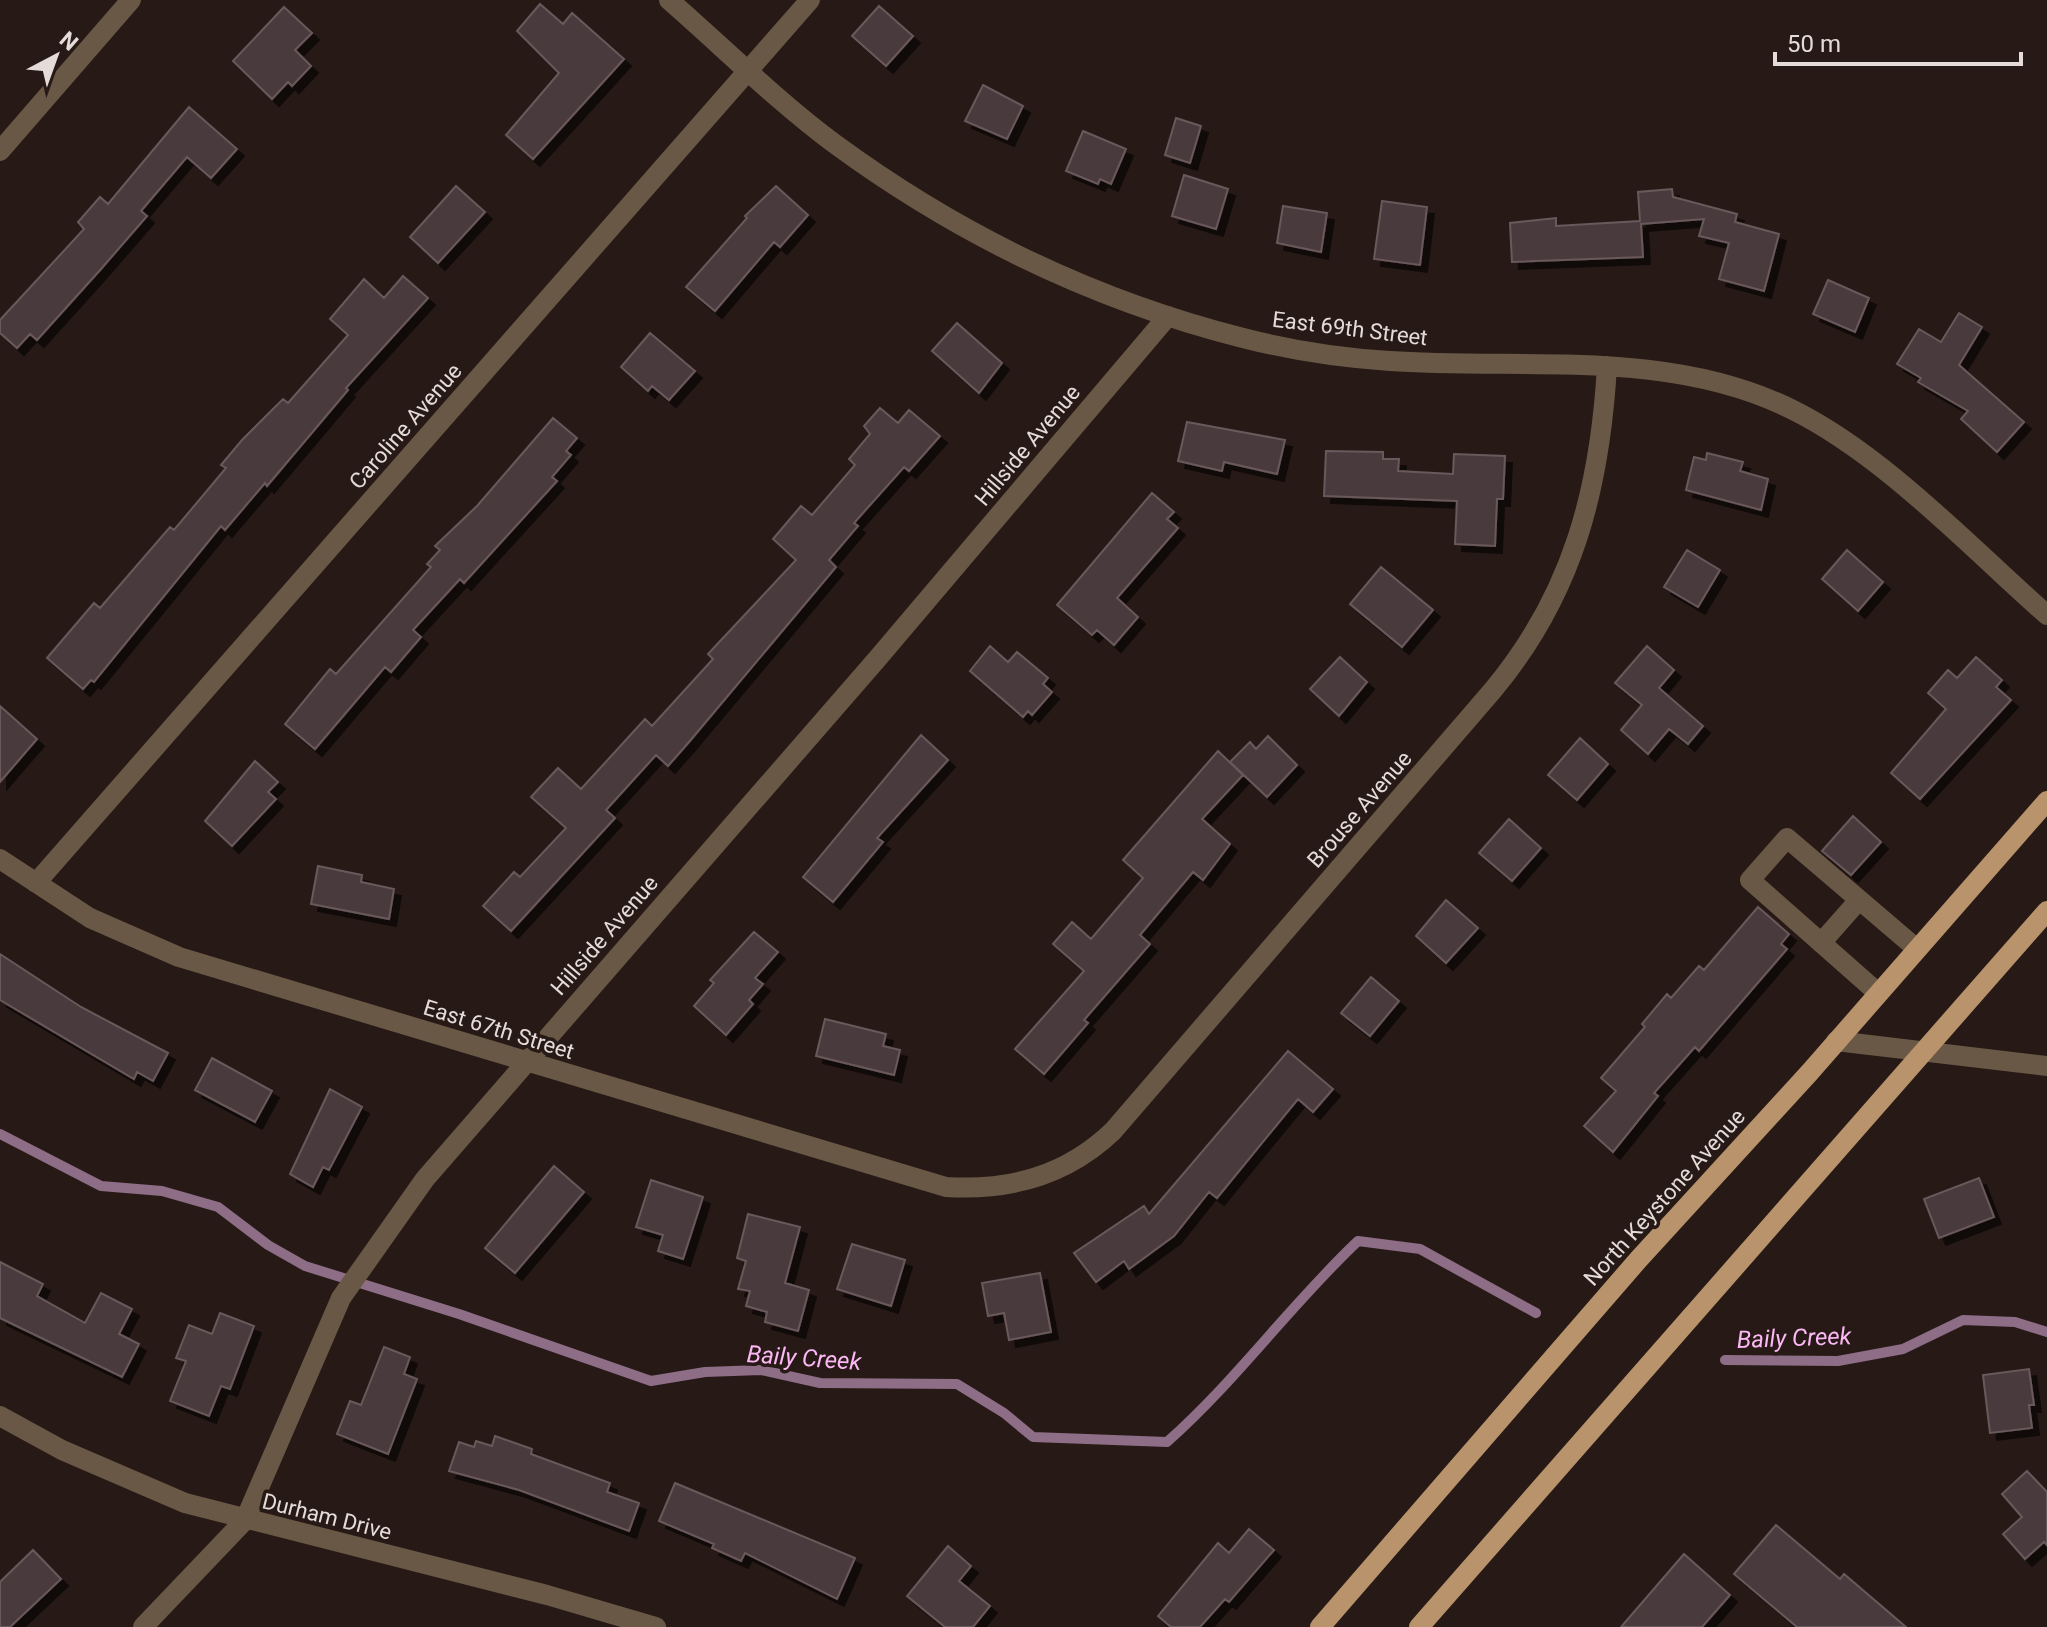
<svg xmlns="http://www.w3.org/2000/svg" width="2047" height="1627" font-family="Roboto,sans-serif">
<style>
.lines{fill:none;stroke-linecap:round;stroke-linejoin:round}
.stream{stroke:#8e6d87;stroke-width:10}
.building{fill:#4a3a3e;stroke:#69585b;stroke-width:2;filter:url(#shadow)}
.minor{stroke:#6a5846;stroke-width:20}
.major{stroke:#b9936b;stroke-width:20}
.labels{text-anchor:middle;stroke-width:7;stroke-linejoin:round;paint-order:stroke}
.street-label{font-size:22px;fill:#e5dcd9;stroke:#271a16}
.water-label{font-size:24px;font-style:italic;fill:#fcb7f5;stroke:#271a16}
</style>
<defs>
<filter id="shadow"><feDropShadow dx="7" dy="7" stdDeviation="0" flood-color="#0009"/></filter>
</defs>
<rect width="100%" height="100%" fill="#271a16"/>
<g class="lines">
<path class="stream" d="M0,1134l101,52 61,5 56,16 50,38 37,21 154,48 192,67 54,-9 56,-2 59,13 137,1 47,29 29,24 134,5c70,-62 124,-138 191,-201l62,8 116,64
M1725,1360l113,1 65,-12 60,-29 52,2 32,10"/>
</g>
<path class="building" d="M540,4l23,20 9,-11 52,46 -91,100 -27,-24 53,-62 -42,-42z
M879,6l34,30 -27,30 -34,-30z
M284,7l28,26 -17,17 16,16 -19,20 -4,-4 -16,17 -39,-38z
M983,85l40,21 -16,33 -42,-18z
M189,107l48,42 -26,29 -24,-21 -46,54 6,5 -46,53 -64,71 -7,-6 -13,14 -17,-15v-13l84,-91 -6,-7 22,-25 8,7z
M1176,118l25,8 -11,37 -25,-8z
M1083,131l43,18 -15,35 -11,-5 -2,5 -32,-13z
M1184,175l44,14 -12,40 -44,-13z
M456,186l29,26 -47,51 -28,-26z
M776,186l32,29 -28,32 -6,-5 -59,69 -29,-24 61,-69 -2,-2z
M1672,189l1,8 64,17 -2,8 44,12 -15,57 -45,-12 10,-36 -30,-7 5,-17 -63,5 2,33 -131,5 -2,-39 46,-5v8l84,-5 -2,-29z
M1382,201l45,6 -7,58 -46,-6z
M1283,206l44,7 -6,39 -44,-9z
M403,276l25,22 -82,90 2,2 -81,96 -2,-3 -40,47 -4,-4 -127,156 -3,-2 -8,9 -36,-31 47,-55 6,5 70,-81 4,3 52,-62 -5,-3 21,-25 41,-41 5,4 60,-68 -18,-16 34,-40 20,19z
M1828,280l41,18 -14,34 -42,-18z
M1959,313l23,14 -23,38 65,57 -27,30 -36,-33 7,-8 -50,-29 3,-4 -24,-14 22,-35 22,13z
M957,323l45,40 -23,30 -47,-42z
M650,333l45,38 -26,29 -17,-14 -4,5 -27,-24z
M880,408l18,15 11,-13 31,26 -31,35 -5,-4 -50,56 4,3 -29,34 7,7 -147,175 -21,24 -12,-11 -50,55 9,8 -104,113 -28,-25 31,-34 6,5 46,-49 -35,-31 27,-29 23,21 64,-70 7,7 61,-67 -5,-5 88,-94 -23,-21 28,-33 11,9 43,-50 -6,-6 21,-25 -6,-8z
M553,418l24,20 -11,13 5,4 -19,22 5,4 -93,102 -4,-4 -47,51 8,7 -30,35 -6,-5 -70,82 -30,-25 45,-55 6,5 95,-107 -4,-3 13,-14 -5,-4 42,-40z
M1187,422l98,18 -8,34 -53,-12 -2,9 -44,-10z
M1326,451l57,1v7h16l-1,12 55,3 1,-20 51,2 -2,43h-6l-2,47 -40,-2 2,-43 -133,-5z
M1707,453l36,9 -3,9 28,8 -7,31 -75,-20 8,-33 12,3z
M1152,493l22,19 -7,7 11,9 -61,70 21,19 -24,28 -17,-15 -5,5 -35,-30z
M1687,550l33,20 -22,37 -34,-20z
M1847,550l36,32 -25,29 -36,-32z
M1381,567l52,43 -31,37 -52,-43z
M990,646l18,16 9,-10 31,26 -5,6 9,8 -20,23 -4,-4 -5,6 -53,-46z
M1647,646l27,24 -15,18 44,38 -15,18 -19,-15 -21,25 -27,-24 21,-25 -27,-22z
M1340,657l27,25 -28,34 -29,-27z
M1976,657l26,23 -6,7 15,13 -91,99 -29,-26 55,-64 -18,-16 20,-23 9,8z
M0,706l37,33 -37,43z
M921,735l27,25 -71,78 6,4 -50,60 -30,-25z
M1268,736l29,29 -30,32 -37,-35 20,-20 6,7z
M1580,738l28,26 -31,36 -29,-25z
M1218,751l25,24 -41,44 28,25 -27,36 -10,-8 -53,63 10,9 -66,76 4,3 -44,51 -29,-25 69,-78 -31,-27 19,-22 19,17 52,-61 -20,-18z
M255,761l23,21 -10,10 8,7 -44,47 -27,-25z
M1853,816l28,26 -30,33 -29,-24z
M1509,819l32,29 -29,33 -33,-28z
M318,866l44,9 -1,7 33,7 -5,30 -78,-15z
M1446,900l32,28 -32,35 -30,-27z
M1758,907l31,27 -8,10 6,5 -88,102 -4,-4 -41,46 4,3 -45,56 -29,-26 32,-35 -15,-13 44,-51 -3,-3 25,-30 4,4 28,-32 5,4z
M754,932l24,20 -23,26 8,6 -14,16 4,4 -27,31 -32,-29 20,-23 -4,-3z
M0,954l81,53 87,46 -15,28 -16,-9 -3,7 -134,-79z
M1371,977l28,24 -29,35 -29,-23z
M825,1019l61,15 -3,12 17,4 -6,25 -78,-19z
M1288,1051l45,38 -20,23 -15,-13 -81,99 -8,-6 -35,44 -45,33 -5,-8 -28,21 -22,-29 70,-47 5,8z
M212,1058l60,33 -17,31 -60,-32z
M330,1089l32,18 -33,63 -6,-3 -10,20 -23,-13z
M554,1166l30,26 -69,81 -30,-25z
M1979,1178l15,39 -55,21 -15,-39z
M651,1180l52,17 -20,62 -25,-8 5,-16 -27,-8z
M748,1214l52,13 -15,56 24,7 -11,41 -33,-9 2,-10 -21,-6 4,-15 -12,-2 8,-28 -9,-3z
M852,1244l53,16 -14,46 -54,-17z
M0,1262l43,22 -6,12 48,27 16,-30 31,16 -13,25 20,10 -17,33 -122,-59z
M1040,1273l11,59 -42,8 -5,-27 -16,3 -6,-33z
M220,1313l34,13 -24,63 -9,-3 -12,30 -39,-15 16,-40 -10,-3 13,-33 23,9z
M384,1347l26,10 -6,17 13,5 -29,75 -51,-20 13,-33 11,4z
M2029,1369l5,36h-5l3,23 -42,5 -7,-58z
M495,1436l37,13 -1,5 79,29 -3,9 32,11 -10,28 -110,-41 -70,-19 10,-29 15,5 2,-6 16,5z
M2027,1471l20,21v53l-3,-3 -19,17 -22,-25 19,-17 -20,-23z
M675,1483l180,75 -18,41 -92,-46 -4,8 -29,-13 2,-4 -55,-23z
M1776,1525l64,54 4,-5 62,53h-109l-63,-53z
M1249,1529l25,21 -45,52 -4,-3 -25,28h-29l-13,-11 60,-73 11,10z
M948,1546l23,20 -12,15 31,25 -17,21h-28l-38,-31z
M33,1550l28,29 -51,48h-10v-45z
M1684,1554l46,41 -28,32h-81z"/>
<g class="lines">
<path class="minor" d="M669,0c55,48 108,101 166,144 124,91 258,156 408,194 47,12 98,20 147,23 133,9 277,-13 401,48 92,45 179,138 256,206
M0,151l131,-151
M0,859l90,59 89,39 767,230c64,4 120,-11 167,-56l380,-441c80,-96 107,-201 114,-324
M36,883l774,-883
M1821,943l38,-43
M1878,993l-128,-113 37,-42 130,111
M1836,1041l211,25
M0,1416l62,34 123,53 362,92 109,32
M143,1627l102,-107 96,-222 84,-119 453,-521 290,-342"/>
<path class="major" d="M1320,1627l318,-367 172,-188 237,-271
M1419,1627l628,-716"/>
</g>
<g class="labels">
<g class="street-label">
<text transform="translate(1350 328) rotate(7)" y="8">East 69th Street</text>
<text transform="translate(405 426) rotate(-49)" y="8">Caroline Avenue</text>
<text transform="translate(1027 445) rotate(-50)" y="8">Hillside Avenue</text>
<text transform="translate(1359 809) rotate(-49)" y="8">Brouse Avenue</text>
<text transform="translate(604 935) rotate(-49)" y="8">Hillside Avenue</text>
<text transform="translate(499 1029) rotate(17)" y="8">East 67th Street</text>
<text transform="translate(1664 1197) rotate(-48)" y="8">North Keystone Avenue</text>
<text transform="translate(327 1516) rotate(14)" y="8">Durham Drive</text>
</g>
<g class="water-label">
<text transform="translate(1794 1338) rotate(-2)" y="8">Baily Creek</text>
<text transform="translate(804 1358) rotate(4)" y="8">Baily Creek</text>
</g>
</g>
<g transform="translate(56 56) rotate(41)" stroke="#271a16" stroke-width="6" paint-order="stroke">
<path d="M0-6L14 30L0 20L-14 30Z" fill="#e5dcd9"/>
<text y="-12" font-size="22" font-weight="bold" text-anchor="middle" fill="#e5dcd9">N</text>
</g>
<path d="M1775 52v12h246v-12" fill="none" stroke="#e5dcd9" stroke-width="4"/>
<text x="1787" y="52" font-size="24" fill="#e5dcd9" stroke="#271a16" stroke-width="6" paint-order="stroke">50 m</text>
</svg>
